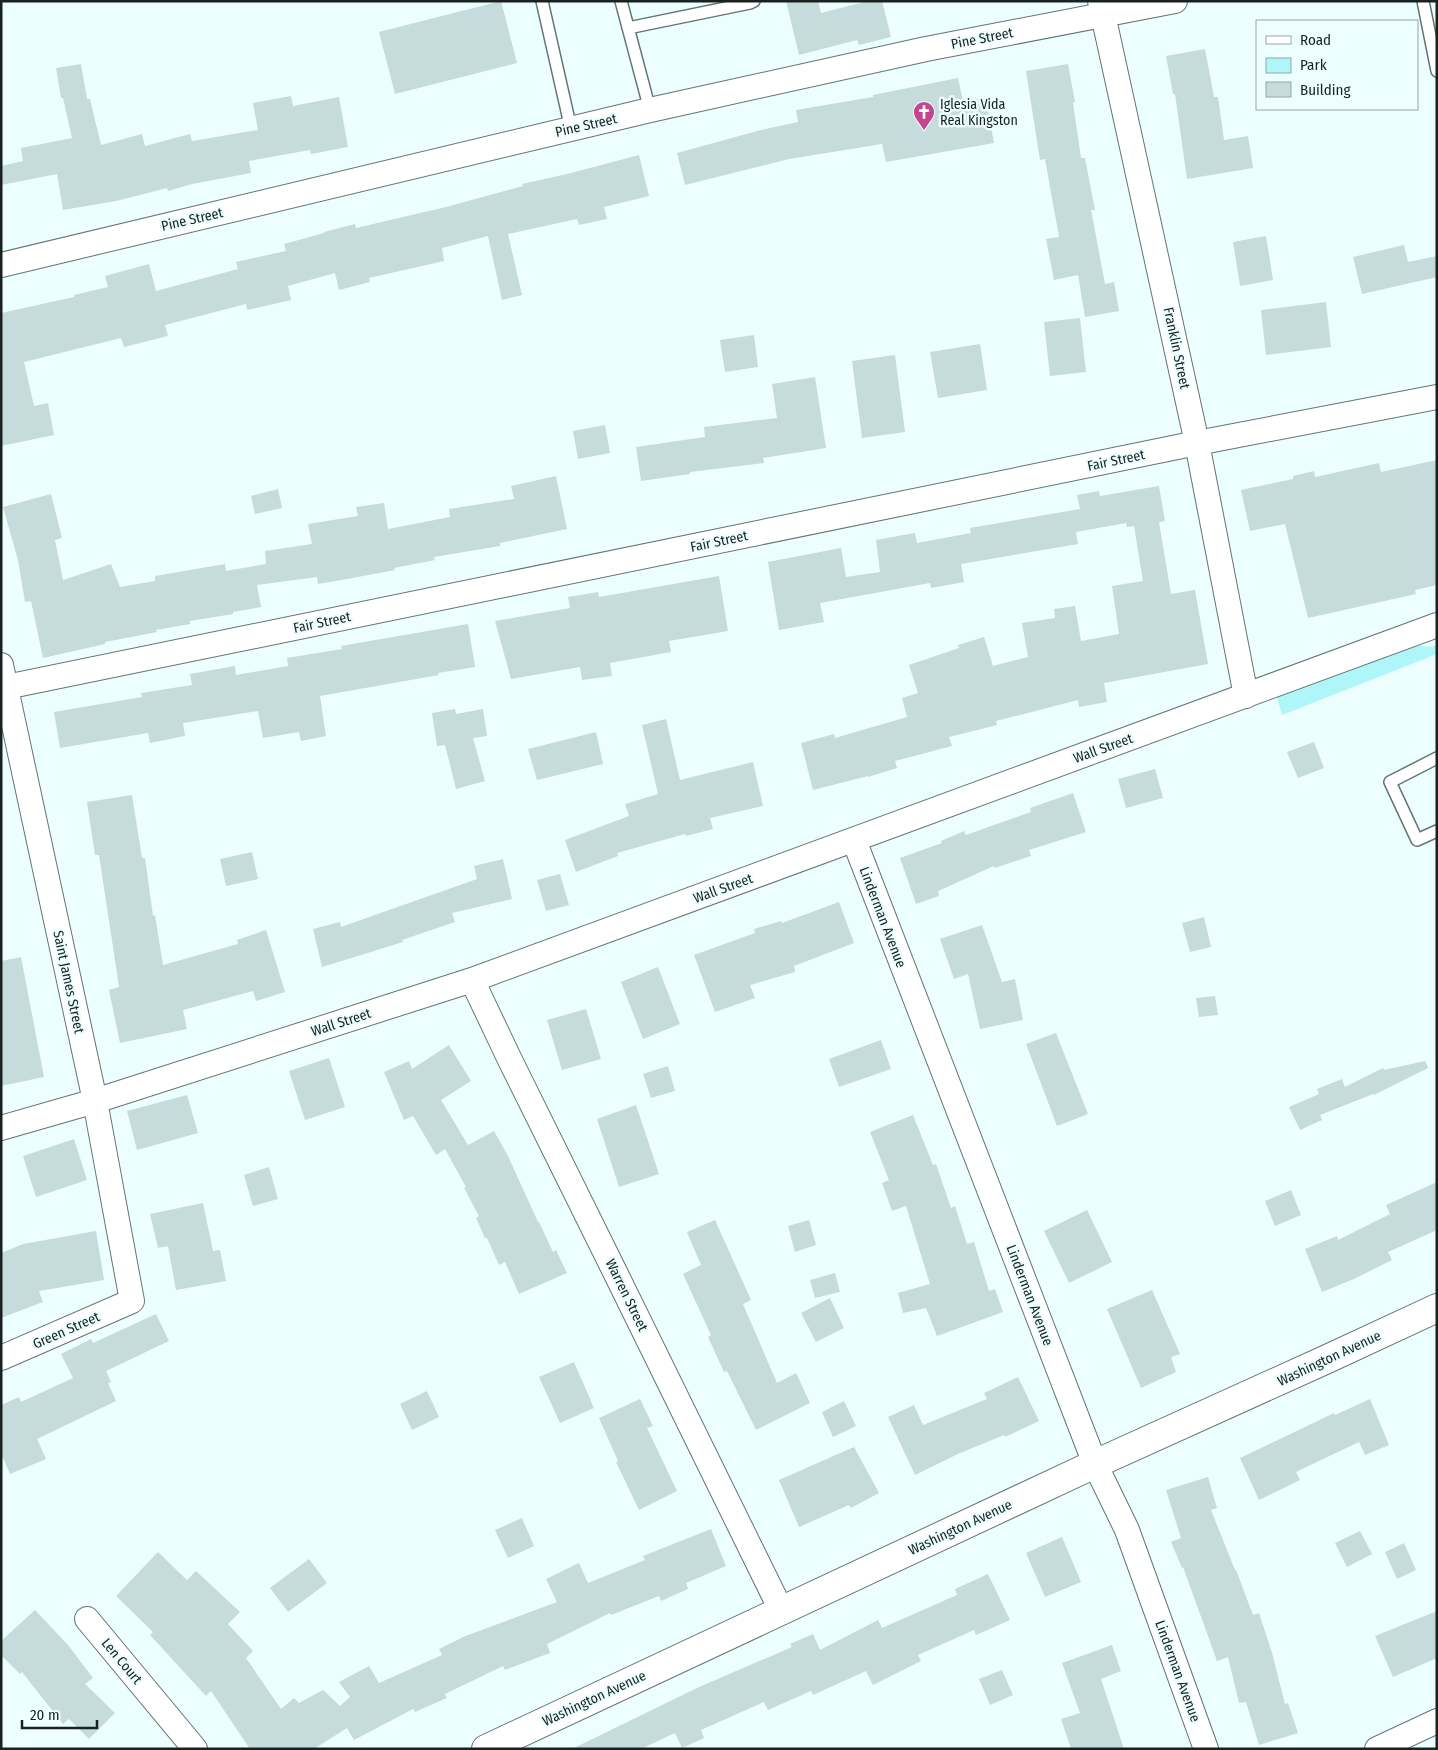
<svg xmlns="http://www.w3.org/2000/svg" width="1438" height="1750" font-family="'Fira Sans Condensed',sans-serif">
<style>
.green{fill:#aff6f9}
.building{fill:#c6dbdb}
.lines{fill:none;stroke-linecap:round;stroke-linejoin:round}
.service-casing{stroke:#627475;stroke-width:14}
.minor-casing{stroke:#627475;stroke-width:26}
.secondary-casing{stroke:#627475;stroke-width:30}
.service{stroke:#fff;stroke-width:11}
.minor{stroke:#fff;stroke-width:24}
.secondary{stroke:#fff;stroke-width:28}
.labels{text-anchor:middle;stroke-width:5;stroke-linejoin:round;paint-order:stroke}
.street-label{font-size:14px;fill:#192121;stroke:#edfefe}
.poi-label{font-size:14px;fill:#192121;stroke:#edfefe;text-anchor:start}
</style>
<rect width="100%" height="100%" fill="#edfefe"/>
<path class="green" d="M1415,645l16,2 6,-2v9l-155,61 -7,-24z"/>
<path class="building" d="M501,1l16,62 -122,31 -16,-62z
M786,1h32l3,12 47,-12h14l9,36 -32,8 -2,-5 -58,15z
M1205,49l9,48h4l6,43 24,-4 5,32 -66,11 -12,-85h-2l-7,-38z
M81,64l6,35h3l11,46 41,-11 3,12 45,-12 2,7 66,-11 -5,-27 38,-7 2,10 46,-9 9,50 -37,7 -1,-4 -61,11 2,12 -59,11 -24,7 -1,-3 -51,13 -53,9 -6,-36 -56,11v-19l22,-5 -2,-13 51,-10 -9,-40h-2l-5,-30z
M1068,64l7,38 -2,1 8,55h4l10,52h-4l14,74 9,-2 5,29 -34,6 -7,-42 -24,5 -8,-41 13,-2 -14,-78 -5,1 -14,-89z
M958,78l5,23 23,-4 8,46 -108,19 -4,-18 -93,15 -104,26 -8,-32 84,-23 37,-8 -2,-12 77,-13v-2z
M639,155l10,41 -45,11 3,12 -28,6 -2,-6 -69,15 14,61 -20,5 -14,-64 -46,12 2,13 -75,17 1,4 -31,8 -4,-17 -47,13 3,14 -44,10 -1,-6 -81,21 3,11 -44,11 -3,-9 -97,24 10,44 14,-3 6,32 -53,11v-133l73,-16v-2l34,-8 -3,-11 44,-12 7,27 82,-22 -2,-7 50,-11 -2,-7 40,-11v-1l31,-8 1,4 90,-21 77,-21 -1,-2 45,-10z
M1266,236l7,44 -33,6 -7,-44z
M1404,245l4,17 29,-6v21l-75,17 -9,-37z
M1326,302l5,45 -65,8 -5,-45z
M1080,318l6,54 -36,4 -6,-54z
M754,335l4,32 -33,5 -5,-32z
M980,344l7,46 -49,8 -8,-46z
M895,355l10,77 -43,6 -10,-77z
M815,377l11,71 -63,10 1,5 -74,9v2l-49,7 -5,-34 69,-10 -1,-10 73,-9 -5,-34z
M605,425l5,28 -32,6 -5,-28z
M1437,460v125l-22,5 1,4 -108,24 -23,-94 -35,7 -9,-41 52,-11v-3l21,-5 1,6 64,-14 2,9z
M556,476l11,53 -67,14v3l-66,11 1,3 -41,8 1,2 -48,9 -29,5 -1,-7 -60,8 4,22 -28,5v2l-43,7v3l-34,6 1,2 -52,10v2l-62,14 -12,-57 -6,1 -7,-42 -15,-53 48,-13 11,44 -7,2 8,40 48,-16 9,23 35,-6v-5l70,-12 1,7 40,-7 -1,-13 47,-7 -4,-20 50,-8 -2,-9 28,-4 4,26 62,-12 -1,-8 65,-10 -3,-13z
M1159,486l6,35 -6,1 12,72 24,-4 13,74 -104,19 3,19 -28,5 -1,-7 -82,21 1,4 -48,12 3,9 -57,15 2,7 -29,9v-1l-55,14 -12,-47 33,-9 1,4 72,-21 -5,-19 16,-5 -9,-28 50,-17 -1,-3 26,-8 9,29 35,-9 -6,-34 33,-5 -1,-9 21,-3 6,35 38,-7 -7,-48 31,-5 -9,-55 -7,1 -1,-4 -50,9 2,12 -117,20 3,18 -33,6 -1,-5 -110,20 4,19 -45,8 -11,-68 73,-14 5,29 34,-5 -4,-32 39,-7 2,10 54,-10 -1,-5 110,-19 -3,-14 22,-4 1,5z
M278,489l4,19 -27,6 -4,-18z
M719,576l9,55 -59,10 2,11 -61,11 2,13 -30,4 -2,-13 -69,12 -16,-58 75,-13 -2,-11 30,-5 1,5z
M468,624l7,43 -37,6 1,2 -119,21 6,40 -25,5 -2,-9 -36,6 -5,-27 -75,12 2,13 -35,7 -2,-10 -88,15 -6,-36 88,-15 -1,-4 51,-8 -2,-11 45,-8 1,9 52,-9 -1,-8 55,-9 -1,-3z
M455,709l1,5 27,-5 4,27 -14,2 12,43 -29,8 -11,-44 -8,1 -5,-33z
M666,719l14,61 73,-18 10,44 -53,12 3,11 -27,7 -1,-2 -68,19 1,3 -42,16 -11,-32 64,-24 -4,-12 33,-10 -16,-69z
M596,732l7,32 -66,16 -9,-31z
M1314,742l10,26 -26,10 -11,-26z
M1155,769l8,29 -37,10 -8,-29z
M1073,793l13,39 -57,18 2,6 -36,12 -1,-2 -56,25 1,5 -23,8 -16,-46 42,-15 -1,-2 23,-10 2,4 65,-23 -1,-4z
M132,795l10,63h3l8,58 2,-1 8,50 75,-21 -1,-4 29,-10 19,62 -29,9 -3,-10 -70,19 4,19 -67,14 -11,-53 10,-3 -20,-132h-4l-8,-53z
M252,852l6,27 -32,7 -6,-27z
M503,859l9,40 -60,14 3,9 -53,18 1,2 -81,25 -9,-38 27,-7 1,5 136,-48 -3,-13z
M560,874l9,31 -23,6 -9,-31z
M839,902l15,41 -60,23 1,6 -45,13 5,13 -40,14 -21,-57 61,-22 -1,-4 27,-8 1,2z
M1204,917l7,30 -21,5 -8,-29z
M982,925l20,57 13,-3 8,41 -43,9 -12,-55 -14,5 -14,-40z
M21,957l23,120 -43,9v-125z
M658,967l22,57 -37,15 -22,-57z
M1215,996l3,19 -19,2 -3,-19z
M586,1009l15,50 -39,11 -15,-50z
M1056,1033l32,81 -31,12 -31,-82z
M881,1040l10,29 -52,18 -10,-28z
M449,1045l22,36 -30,19 27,45 26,-14 14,25 30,66h1l14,30 3,-2 11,23 -48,21 -14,-32 -6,3 -12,-27h-2l-9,-20 3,-2 -15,-28 2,-1 -21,-38 -9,6 -23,-39 -9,4 -20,-48 25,-11 3,8z
M329,1058l16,49 -40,13 -16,-49z
M1425,1061l3,7 -54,27 -1,-1 -53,21 2,5 -22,10 -11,-23 30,-13 -2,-5 25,-10 3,8 38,-19 1,2z
M668,1066l7,25 -24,7 -8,-24z
M187,1095l11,38 -61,17 -10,-39z
M636,1105l23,69 -40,13 -22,-68z
M913,1115l20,50 3,-1 15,44 4,-2 12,38 7,-2 15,49 6,-2 8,23 -66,24 -11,-28 -23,5 -5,-20 32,-9 -24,-78 -14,5 -10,-28 7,-3 -19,-48z
M74,1139l13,41 -51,17 -13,-41z
M269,1167l9,32 -25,7 -9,-31z
M1437,1182v48l-49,22 4,8 -38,19 -32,13 -17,-43 32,-13 1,4 52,-26 -4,-9z
M1291,1190l10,25 -26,11 -10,-25z
M203,1203l10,48 7,-1 6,31 -50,9 -8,-44 -10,2 -8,-34z
M1087,1210l25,52 -43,21 -25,-52z
M715,1220l36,80 -8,4 34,79 19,-10 14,30 -54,27 -29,-59 -3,1 -16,-35 3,-2 -28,-61 18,-9 -14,-33z
M809,1220l7,25 -21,7 -7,-26z
M96,1231l8,49 -65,11 4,11 -42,16v-65l22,-9z
M835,1273l5,19 -25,6 -5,-18z
M1152,1290l28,64 -9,3 5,15 -35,16 -34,-79z
M830,1298l14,30 -28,14 -15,-29z
M156,1314l13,27 -63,30 5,11 -3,1 8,18 -79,38 9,20 -36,15 -9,-21v-48l18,-8 2,5 52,-24 -12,-24 30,-15 2,4z
M574,1362l20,46 -34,15 -21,-46z
M1018,1377l21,44 -34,16 -1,-2 -46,19 -43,21 -27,-58 26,-12 9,20 64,-26 -3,-6z
M427,1391l12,26 -27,13 -12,-26z
M640,1399l13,27 -6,2 30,63 -38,19 -23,-48 2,-1 -19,-43z
M1370,1399l19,46 -24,10 -6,-13 -63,30 4,8 -41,20 -19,-42 94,-45 1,2z
M844,1401l12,25 -23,11 -11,-25z
M854,1447l25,46 -28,15 -2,-3 -50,22 -20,-47z
M1208,1477l9,31 -6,2 24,60h1l17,45 6,-2 13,40 13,51 3,-1 10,30 -39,12 -13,-43 -7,1 -11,-46 -11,4 -34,-94 -1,1 -11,-26 10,-4 -15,-48z
M522,1518l12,28 -26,12 -13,-28z
M711,1529l15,37 -40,17 2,6 -27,12 -2,-5 -48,19 -1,-2 -63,31 3,9 -45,17 -2,-4 -58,28 2,4 -32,14 -2,-3 -59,31 -7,-12 -33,21h-64l-39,-58 -5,5 -56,-61 3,-3 -37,-36 42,-44 29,28 9,-9 44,41 -12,12 25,27 -7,7 35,51 13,-11 5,5 24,-13 17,16 10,-9 -11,-15 30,-16 10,17 63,-28 -3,-6 24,-12 94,-35 -11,-23 33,-16 9,20 57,-23 -2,-4z
M1360,1531l12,23 -25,13 -12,-24z
M1062,1537l19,45 -36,15 -19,-44z
M1404,1543l12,27 -19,9 -12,-27z
M309,1559l18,24 -39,29 -18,-24z
M988,1574l22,46 -34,15 -2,-5 -56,25 3,6 -48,24 -7,-14 -53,24 -2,-4 -43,19 -4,-8 -63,28 3,8 -22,10 -7,-15 -34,16h-69l127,-62 93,-40 -2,-3 23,-10 7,16 58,-30 4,8 75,-33 -2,-6z
M35,1610l33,35 25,33 -8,6 30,29 -26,26 -20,-20 -6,5 -41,-52 -2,2 -19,-19v-14z
M1437,1611v47l-44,19 -18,-41z
M1112,1645l9,26 -20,8 23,70h-53l-10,-30 19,-6 -18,-50z
M1002,1670l11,25 -23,10 -11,-26z"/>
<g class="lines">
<g class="service-casing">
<path id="service" d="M542,1l29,128
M621,1l29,109
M1423,1l14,70
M628,28l122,-25 4,-2
M1437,758l-47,24 27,58 20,-9"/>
</g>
<g class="minor-casing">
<path id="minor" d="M1100,1l97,442 49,253
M1,265l649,-155 276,-61 249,-48
M1,665l94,436 37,200 -131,57
M1,688l1196,-245 240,-46
M854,840l241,624 32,66 79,219
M472,980l38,80 104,210 167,340
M1,1128l94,-27 377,-121 965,-355
M87,1619l108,130
M1377,1749l60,-28"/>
</g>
<g class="secondary-casing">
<path id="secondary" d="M486,1749l598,-280 241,-109 112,-52"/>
</g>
<use href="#service" class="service"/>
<use href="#minor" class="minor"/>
<use href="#secondary" class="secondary"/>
</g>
<defs>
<g id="church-pin" transform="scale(1.125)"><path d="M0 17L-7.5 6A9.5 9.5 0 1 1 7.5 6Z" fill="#c5448e" stroke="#edfefe"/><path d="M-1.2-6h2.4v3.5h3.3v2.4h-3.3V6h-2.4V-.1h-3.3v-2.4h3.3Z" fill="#fff"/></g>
</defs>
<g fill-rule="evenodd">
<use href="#church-pin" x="924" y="112"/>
</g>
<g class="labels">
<g class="street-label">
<text transform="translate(982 38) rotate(-11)" y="5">Pine Street</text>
<text transform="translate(586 125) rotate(-13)" y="5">Pine Street</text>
<text transform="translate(192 219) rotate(-13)" y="5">Pine Street</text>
<text transform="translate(1177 348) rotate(78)" y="5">Franklin Street</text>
<text transform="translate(1116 460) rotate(-12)" y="5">Fair Street</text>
<text transform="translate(719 541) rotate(-12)" y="5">Fair Street</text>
<text transform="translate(322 622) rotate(-12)" y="5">Fair Street</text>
<text transform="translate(1103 748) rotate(-20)" y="5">Wall Street</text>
<text transform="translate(723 888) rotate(-20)" y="5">Wall Street</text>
<text transform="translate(883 917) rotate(69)" y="5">Linderman Avenue</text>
<text transform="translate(69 982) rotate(78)" y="5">Saint James Street</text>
<text transform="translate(341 1022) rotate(-18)" y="5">Wall Street</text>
<text transform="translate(627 1295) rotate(64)" y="5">Warren Street</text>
<text transform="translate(1030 1295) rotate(69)" y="5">Linderman Avenue</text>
<text transform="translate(66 1330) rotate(-24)" y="5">Green Street</text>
<text transform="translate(1329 1358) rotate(-25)" y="5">Washington Avenue</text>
<text transform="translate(960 1527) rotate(-25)" y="5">Washington Avenue</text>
<text transform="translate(122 1661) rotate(50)" y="5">Len Court</text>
<text transform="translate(1178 1671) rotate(70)" y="5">Linderman Avenue</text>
<text transform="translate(594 1698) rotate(-25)" y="5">Washington Avenue</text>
</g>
<g class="poi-label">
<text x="940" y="109">Iglesia Vida<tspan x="940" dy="16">Real Kingston</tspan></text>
</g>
</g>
<rect width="1438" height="1750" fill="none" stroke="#192121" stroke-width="5"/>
<rect x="1256" y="20" width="162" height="90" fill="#edfefe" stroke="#98a6a6"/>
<rect x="1266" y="36" width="25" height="8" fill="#ffffff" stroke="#98a6a6"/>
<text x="1300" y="45" font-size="15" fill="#192121">Road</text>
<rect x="1266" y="58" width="25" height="15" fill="#aff6f9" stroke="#98a6a6"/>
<text x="1300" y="70" font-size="15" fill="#192121">Park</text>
<rect x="1266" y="82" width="25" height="15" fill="#c6dbdb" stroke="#98a6a6"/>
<text x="1300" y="95" font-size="15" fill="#192121">Building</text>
<path d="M22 1720v8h75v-8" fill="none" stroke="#192121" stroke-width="2.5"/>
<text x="30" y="1720" font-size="15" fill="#192121" stroke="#edfefe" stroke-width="4" paint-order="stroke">20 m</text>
</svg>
